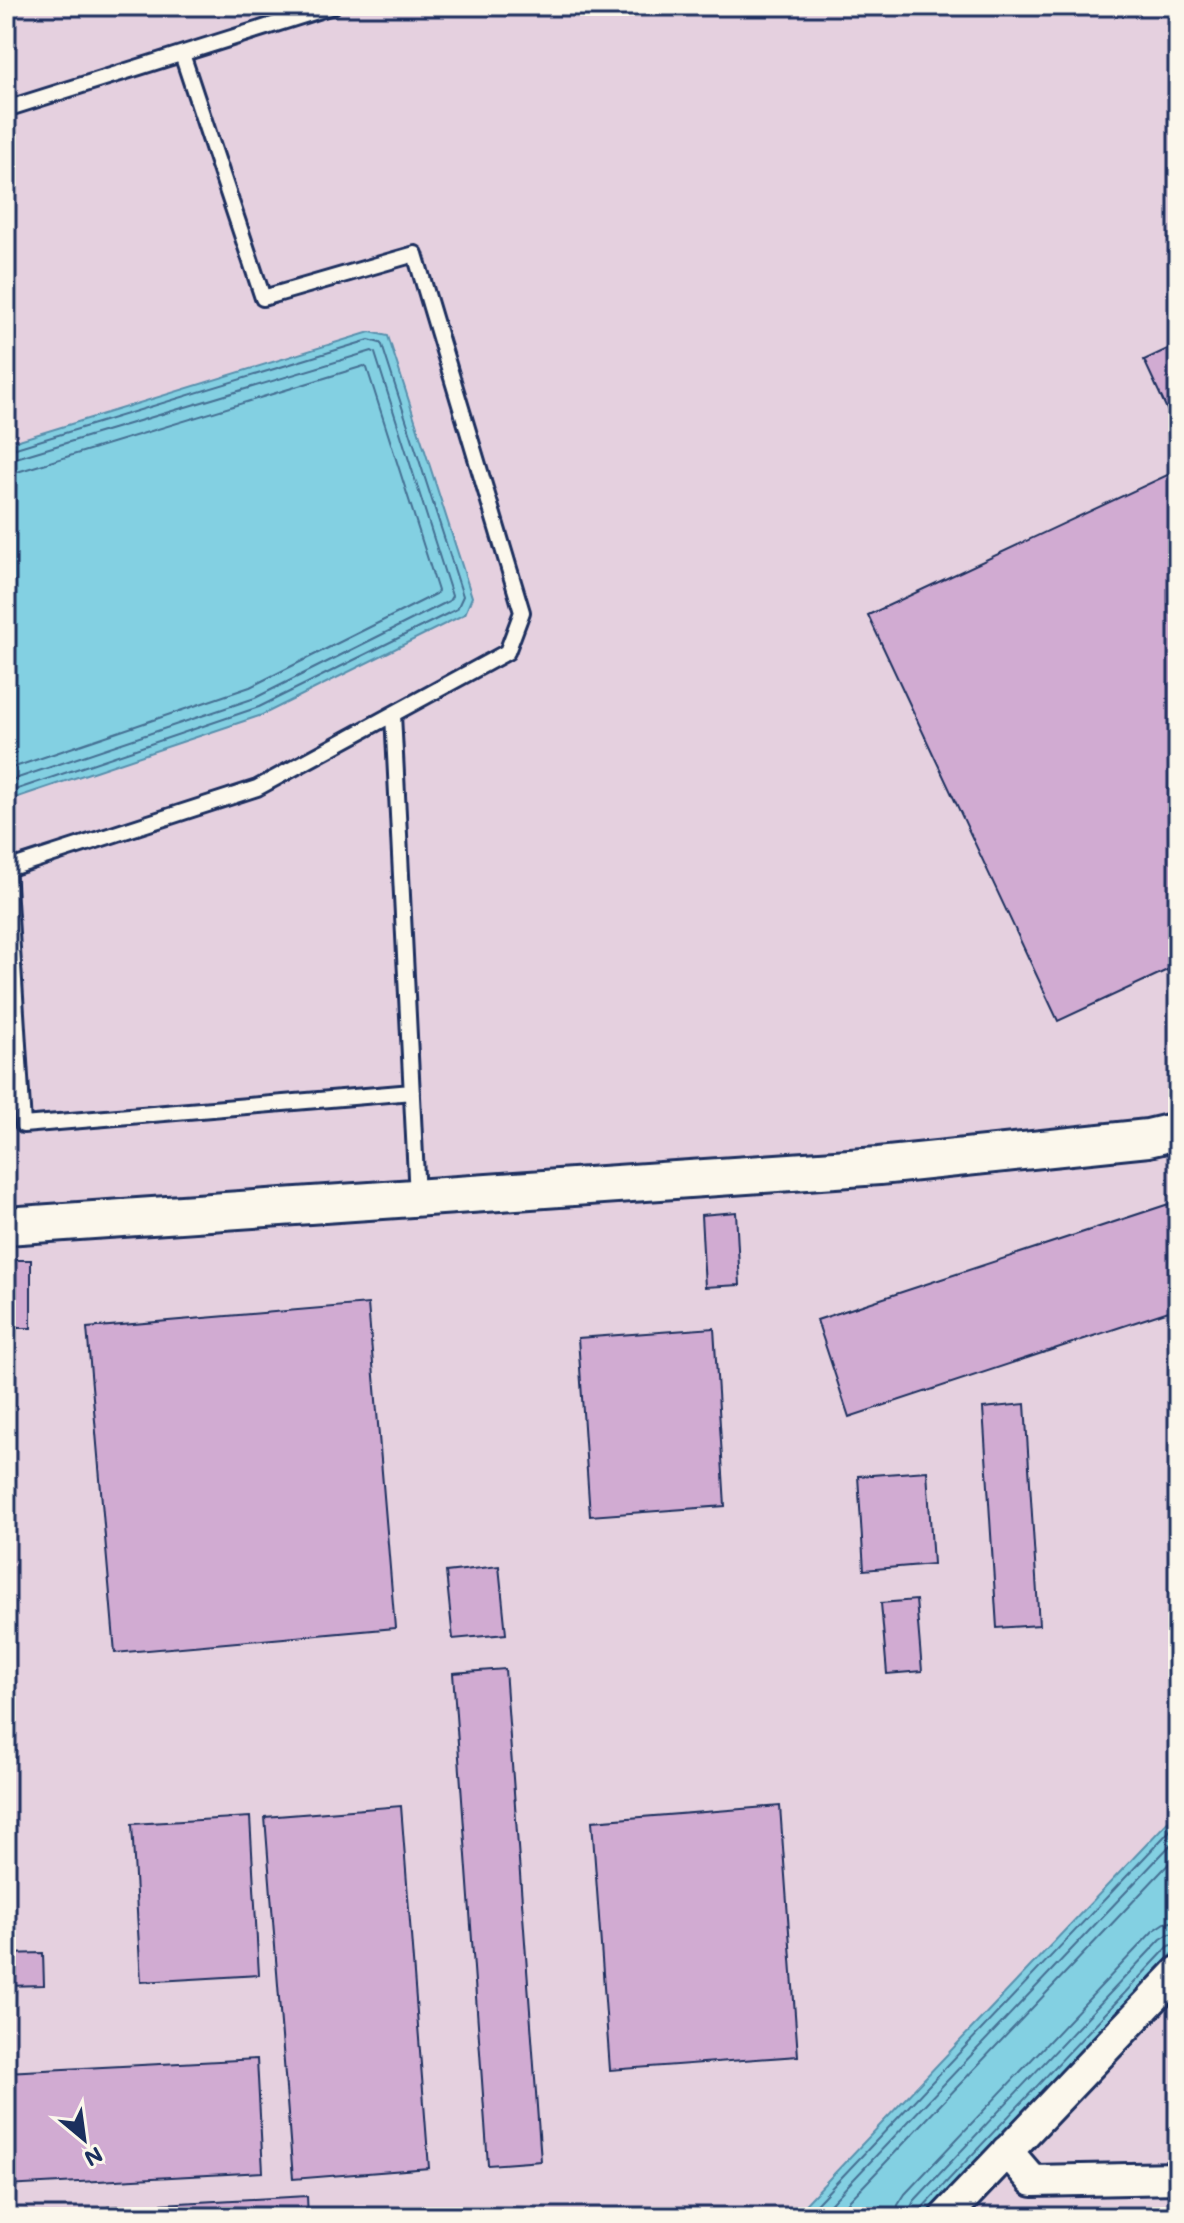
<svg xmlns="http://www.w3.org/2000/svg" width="1184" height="2223" font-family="Mali,sans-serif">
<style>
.built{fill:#e5d0df}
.water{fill:#83d0e2;stroke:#5990ad;stroke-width:2}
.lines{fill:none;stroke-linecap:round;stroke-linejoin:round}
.shore{stroke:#456f93;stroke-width:2}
.building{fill:#d1abd2;stroke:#1b2f5e;stroke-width:2}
.service-casing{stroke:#1b2f5e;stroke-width:20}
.minor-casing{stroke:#1b2f5e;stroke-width:36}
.tertiary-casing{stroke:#1b2f5e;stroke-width:42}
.service{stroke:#fbf7ec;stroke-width:14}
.minor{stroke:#fbf7ec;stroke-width:30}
.tertiary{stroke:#fbf7ec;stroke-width:36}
</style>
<rect width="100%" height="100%" fill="#eee0e4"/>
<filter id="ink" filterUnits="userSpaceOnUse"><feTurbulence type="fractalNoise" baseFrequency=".0125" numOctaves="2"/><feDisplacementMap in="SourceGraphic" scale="16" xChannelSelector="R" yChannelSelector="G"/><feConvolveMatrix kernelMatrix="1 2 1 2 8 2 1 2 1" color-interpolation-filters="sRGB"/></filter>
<g filter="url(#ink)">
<path class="built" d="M6,6h1172v1804l-386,407h-786v-1416l256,-87 202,-100 8,-17 -84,-261 -18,-4 -364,112z
M1178,1948v269h-254z"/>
<path class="water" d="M370,332l18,4 84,261 -7,17 -203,101 -256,86v-357z
M1178,1811v137l-254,269h-131z"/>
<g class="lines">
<path class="shore" d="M6,451l363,-111 11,3 2,2 81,251 -6,13 -198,98 -253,86
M6,461l366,-110 3,2 77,243 -3,5 -194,97 -249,84
M6,473l11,-1 347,-106 3,2 71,223 -2,3 -186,93 -244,83
M804,2217l374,-395
M818,2217l360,-380
M834,2217l344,-363
M897,2217l1,-12 7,-11 248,-263 12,-8 13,-2
M909,2217l1,-8 4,-8 247,-262 8,-5 9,-1
M919,2217l3,-9 247,-262 9,-3"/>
</g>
<path class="building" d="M1178,344v89l-34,-73z
M1178,470v495l-120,56 -190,-406z
M1178,1201v107l-329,109 -32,-97z
M736,1212l4,73 -35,2 -4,-72z
M6,1260h25v68h-25z
M368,1304l27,324 -280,25 -28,-325z
M714,1328l11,178 -135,10 -12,-178z
M1025,1404l14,221 -42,3 -14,-220z
M927,1471l6,93 -69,6 -6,-94z
M499,1566l7,68 -53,5 -7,-67z
M916,1600l6,71 -35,3 -6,-71z
M505,1669l36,492 -53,4 -35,-492z
M401,1806l28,362 -136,11 -28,-362z
M780,1806l18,250 -188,14 -18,-249z
M250,1817l9,158 -118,7 -9,-158z
M43,1953l1,32 -38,1v-32z
M257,2059l6,113 -257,14v-114z
M307,2196l1,21h-199l-1,-10z
M1067,2209l1,8h-62v-6z"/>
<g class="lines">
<g class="service-casing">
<path id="service" d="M182,54l81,244 152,-44 107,358 -15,40 -250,136 -250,81 16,256 389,-33
M6,109l327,-103
M393,714l24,483"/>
</g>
<g class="minor-casing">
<path id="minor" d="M1007,2151l26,30 145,-3
M945,2217l233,-245"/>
</g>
<g class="tertiary-casing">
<path id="tertiary" d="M6,1226l873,-60 269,-28 30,-7"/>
</g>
<use href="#service" class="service"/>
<use href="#minor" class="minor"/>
<use href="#tertiary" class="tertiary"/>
</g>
</g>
<rect width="1184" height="2223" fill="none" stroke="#fbf7ec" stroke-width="32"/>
<rect x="16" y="16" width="1152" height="2191" fill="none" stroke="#1b2f5e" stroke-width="3" filter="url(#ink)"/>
<g transform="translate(84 2139) rotate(151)" stroke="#fbf7ec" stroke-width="6" paint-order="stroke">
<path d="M0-6L14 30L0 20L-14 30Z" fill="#1b2f5e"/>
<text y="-12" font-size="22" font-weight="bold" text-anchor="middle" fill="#1b2f5e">N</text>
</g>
</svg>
